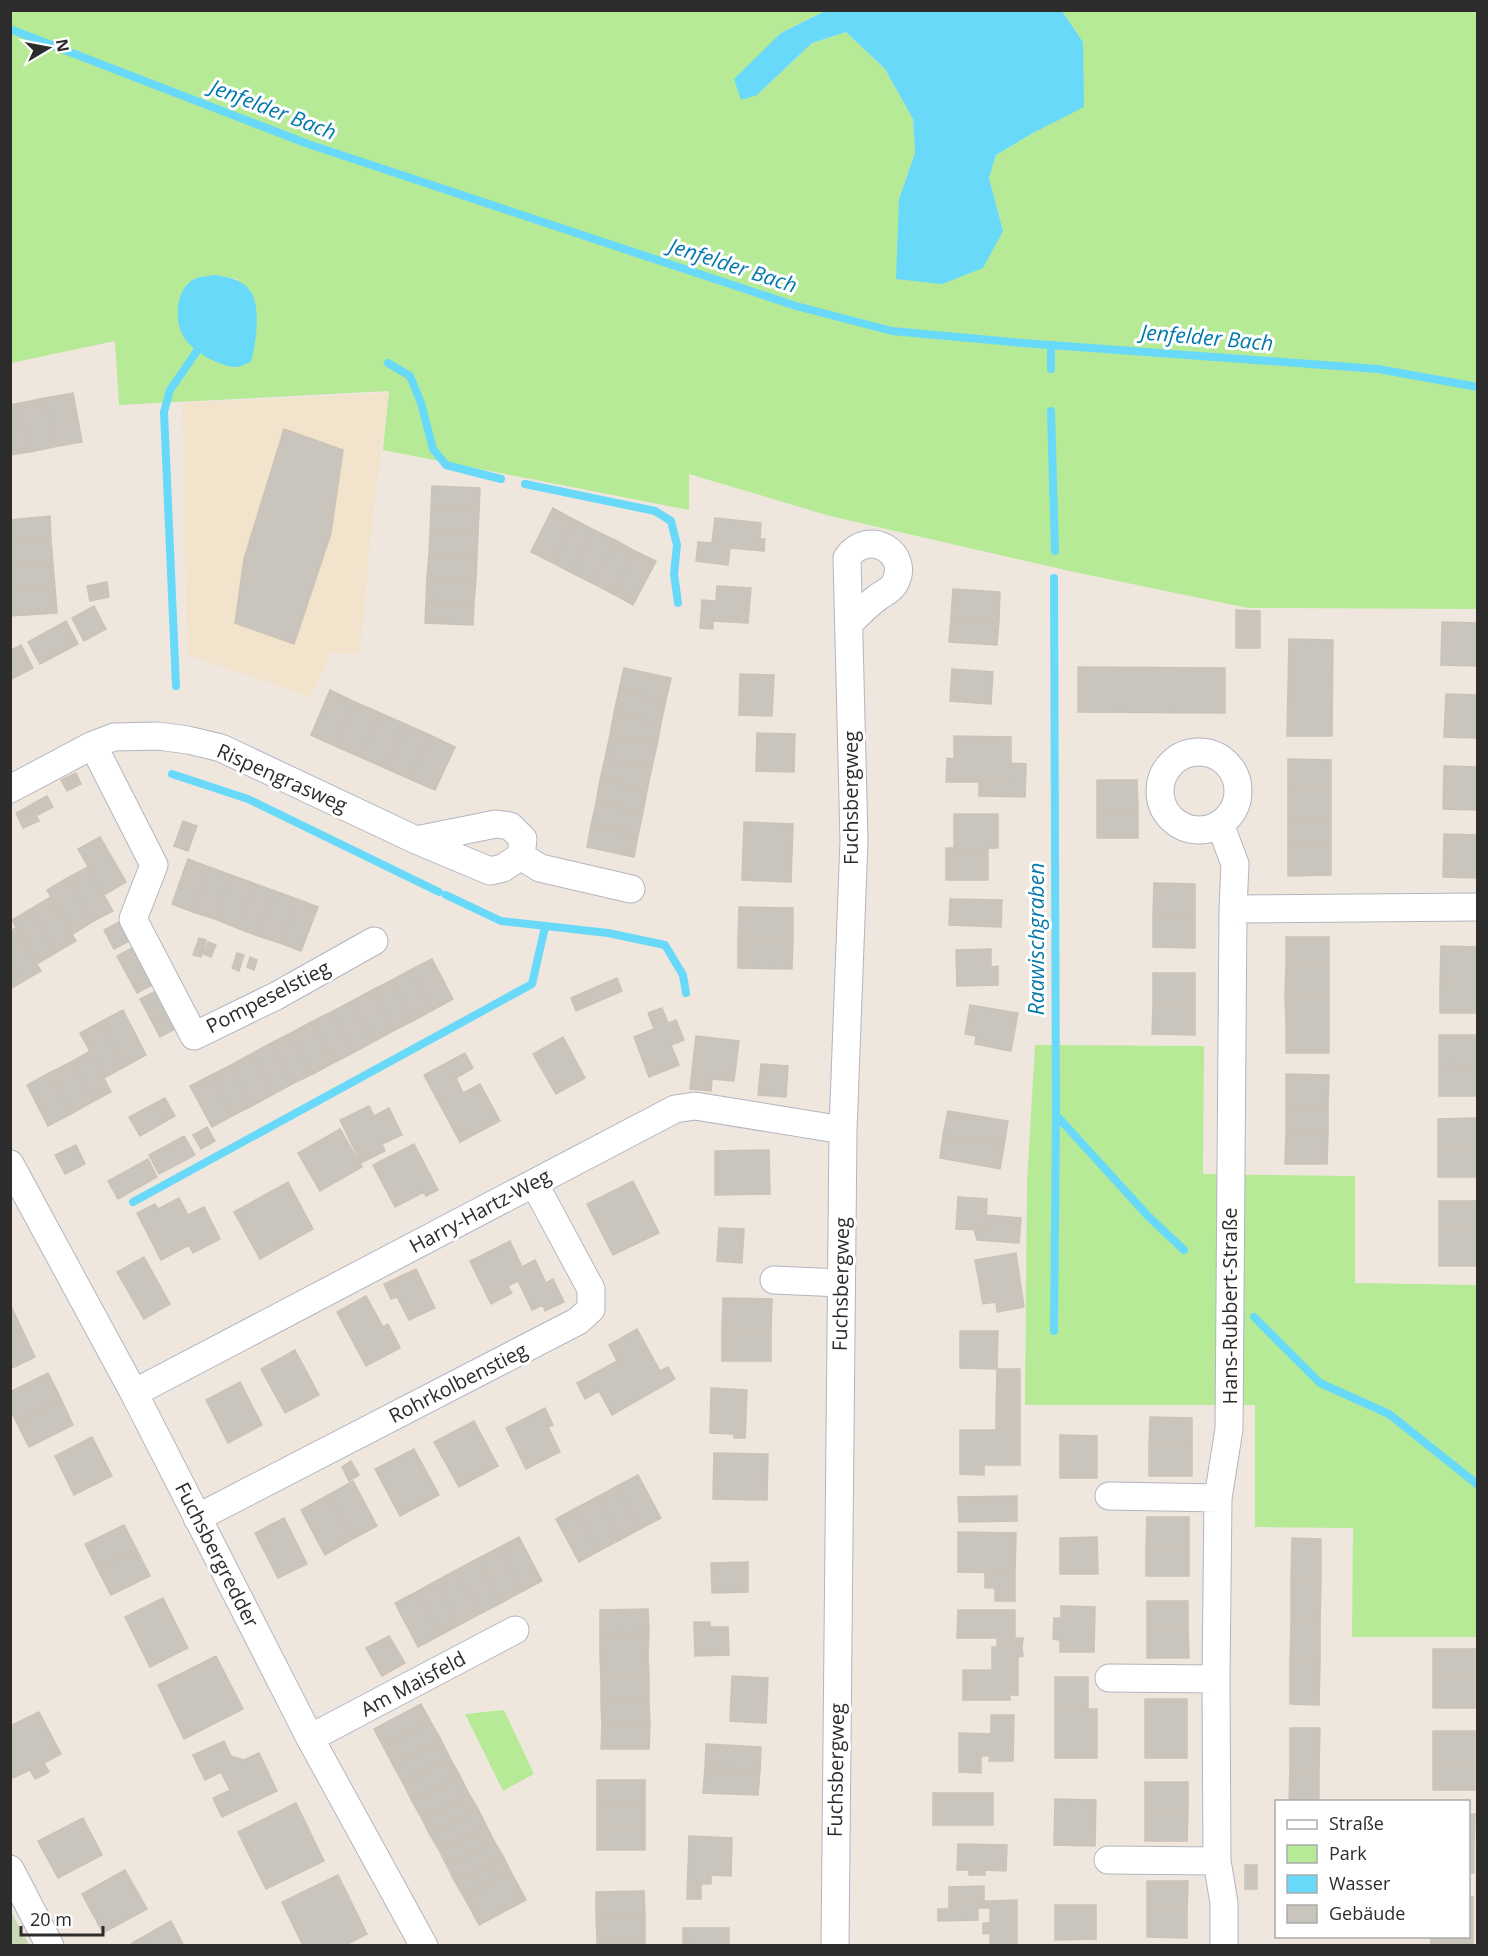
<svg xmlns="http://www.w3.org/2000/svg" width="1488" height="1956" font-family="'Open Sans',sans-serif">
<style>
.education{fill:#f2e4cc}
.green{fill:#b6ea96;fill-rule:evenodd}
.cemetery{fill:#c8dab3}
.water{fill:#69d9f9}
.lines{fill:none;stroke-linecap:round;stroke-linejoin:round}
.stream{stroke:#69d9f9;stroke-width:8}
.building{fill:#cac5bc;stroke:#cbc3b7;stroke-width:1.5}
.minor-casing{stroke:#b2b5c1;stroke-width:29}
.minor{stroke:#fff;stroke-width:27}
.labels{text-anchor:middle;stroke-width:6;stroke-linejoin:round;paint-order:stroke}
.street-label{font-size:20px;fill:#2c2c2c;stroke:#fff}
.water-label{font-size:21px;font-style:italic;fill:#0278ab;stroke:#fff}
</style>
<rect width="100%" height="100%" fill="#efe7de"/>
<path class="education" d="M388,393l-17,140 -11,121 -29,-1 -21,46 -21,-10 -102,-34 -5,-252z"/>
<path class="green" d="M11,11h814l-44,22 -24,62 55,-52 34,-11 39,37 28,50 2,34 -16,46 104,32 -14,-53 7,-23 37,-22 50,-91 -21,-31h415v598l-229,-1 -174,-36 -244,-56 -141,-42v36l-306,-60 6,-59 -270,14 -4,-64 -104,22zM216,275l20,4 14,11 -15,78 -16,-5 -22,-12z
M1035,1045l169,1 -1,128 152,2v107l122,2v352h-125l1,-109 -98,-1v-122h-230l2,-222z
M504,1710l30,64 -31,17 -38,-77z"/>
<path class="cemetery" d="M10,1911h1l18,34h-18z"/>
<path class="water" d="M825,11h237l21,31 1,65 -51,26 -37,22 -7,23 14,53 -20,37 -41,16 -46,-5 3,-80 16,-46 -2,-34 -28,-50 -39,-37 -34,11 -55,52 -16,5 -7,-21 47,-46z
M216,275c11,2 25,4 33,14 13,15 7,56 2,73 -6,2 -13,6 -18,5 -15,-2 -39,-15 -48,-28 -12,-17 -10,-53 12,-61 5,-2 13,-2 19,-3z"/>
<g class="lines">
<path class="stream" d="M10,29l298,115 488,162 96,25 131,12 355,26 100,18
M388,363l22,13 11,27 12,46 13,16 55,14
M1051,369v-24
M1051,411l4,140
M525,484l130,27 16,10 6,24 -3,29 4,29
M1054,578l2,537 92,101 36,34
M176,686l-12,-274 6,-22 27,-39
M172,774l76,25 191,93
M446,895l55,26 107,12 57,12 18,30 3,18
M133,1202l399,-218 13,-57
M1254,1317l66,66 69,31 89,71
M1054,1331l2,-216"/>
</g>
<path class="building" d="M73,393l9,49 -28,5 -9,-49z
M45,398l9,49 -25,5 -9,-49z
M20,403l9,49 -19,3v-50z
M284,429l59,21 -12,83 -37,111 -59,-21 9,-64z
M432,486l48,2 -1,23 -48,-2z
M553,508l20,11 -22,43 -20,-10z
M431,509l48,2 -1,23 -48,-2z
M50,516l1,24 -41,4v-24z
M715,518l46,5 -1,16h5l-1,12 -34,-3 -2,17 -32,-4 2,-19 14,1z
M573,519l21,11 -22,43 -21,-11z
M594,530l21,10 -23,43 -20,-10z
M430,532l48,2 -1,23 -48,-3z
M51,540l2,25 -43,3v-24z
M615,540l20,11 -22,43 -21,-11z
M635,551l21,10 -23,44 -20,-11z
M429,554l48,3 -1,23 -49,-3z
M53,565l2,23 -45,4v-24z
M427,577l49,3 -2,22 -48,-2z
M107,582l2,15 -19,4 -3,-15z
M717,586l34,2 -3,35 -35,-2v8l-13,-1 2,-28 14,1z
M55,588l2,25 -47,3v-24z
M953,589l47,3 -1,28 -48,-3z
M426,600l48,2 -1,23 -48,-2z
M94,606l12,23 -22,12 -12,-23z
M1236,610l24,1v37h-24z
M951,617l48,3 -2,25 -48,-3z
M66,621l12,23 -38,20 -12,-22z
M1442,622l36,1v43l-37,-1z
M1289,639l44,1 -1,96h-45z
M21,645l12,23 -23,12v-29z
M1078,667l147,1v45l-147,-1z
M624,668l47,10 -5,22 -47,-10z
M952,669l41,3 -2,32 -41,-3z
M740,674l34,1 -2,41 -33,-1z
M330,690l25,12 -20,44 -24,-11z
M619,690l47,10 -5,23 -47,-10z
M1446,694l32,1v43l-34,-1z
M355,702l25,11 -20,44 -25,-11z
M380,713l25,11 -20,44 -25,-11z
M614,713l47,10 -4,22 -47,-10z
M405,724l25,11 -20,44 -25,-11z
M757,733l38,1 -1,38 -38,-1z
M430,735l25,12 -20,43 -25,-11z
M610,735l47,10 -5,22 -47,-9z
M954,736l57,1v45h-65l1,-24 7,1z
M605,758l47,9 -5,23 -47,-10z
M1288,759l43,1v29h-43z
M1011,763l15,1 -1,33 -46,-1v-14h32z
M1444,766l34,1v43l-35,-1z
M76,773l5,11 -14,7 -6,-11z
M600,780l47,10 -4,22 -47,-9z
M1097,780h40l1,30 -41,-1z
M1288,789h43v29l-43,-1z
M47,796l6,11 -15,8 -6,-11z
M596,803l47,9 -5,23 -47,-10z
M31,805l8,16 -16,7 -7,-15z
M1097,809l41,1v28h-41z
M954,814h44v34l-44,1z
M1288,817l43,1v29l-43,-1z
M183,821l14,5 -9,25 -14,-5z
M744,822l49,2 -2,58 -49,-2z
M591,825l47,10 -4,22 -47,-10z
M1444,834l34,1v43l-35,-1z
M100,837l26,45 -22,13 -26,-46z
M1288,846l43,1v28l-43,1z
M946,848h42v32h-42z
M188,859l21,8 -16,45 -21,-8z
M88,867l25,44 -21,11 -25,-44z
M209,867l22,8 -16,44 -22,-7z
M231,875l22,8 -16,45 -22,-9z
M67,878l25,44 -19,12 -26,-44z
M253,883l22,8 -17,45 -21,-8z
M1154,883l41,1v32l-42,-1z
M275,891l22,8 -17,44 -22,-7z
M51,897l25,44 -19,11 -25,-44z
M297,899l21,8 -17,44 -21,-8z
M950,899l52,1 -1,27 -52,-2z
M739,907l54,1v30h-55z
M32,908l25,44 -20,12 -25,-44z
M1153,915l42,1v32l-42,-1z
M123,920l10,19 -19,10 -10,-19z
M16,928l25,43 -19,11 -12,-19v-32z
M1286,937h43v29h-43z
M199,938l7,2 -5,17 -8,-2z
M738,938h55l-1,31 -54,-1z
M208,942l8,3 -5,12 -8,-3z
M136,946l20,37 -19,10 -20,-37z
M1441,946l37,1v37h-38z
M991,949v18l7,-1v19l-41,1 -1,-36z
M237,953l7,2 -5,16 -7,-3z
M250,957l7,3 -3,10 -7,-3z
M432,959l21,40 -20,11 -21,-41z
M10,963l12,19 -12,7z
M1286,966h43v29h-44z
M412,969l21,41 -20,11 -21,-41z
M1153,973h42v33h-42z
M617,978l5,13 -46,20 -5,-13z
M392,980l21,41 -20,10 -21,-41z
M1440,984h38v29h-38z
M160,989l19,38 -19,10 -20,-38z
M372,990l21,41 -20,11 -21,-41z
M1285,995h44v29h-43z
M352,1001l21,41 -20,11 -22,-41z
M970,1005l48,8 -7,38 -36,-7 1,-8 -11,-2z
M1153,1006h42v29l-43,-1z
M662,1008l6,15 8,-3 8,20 -13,5 8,20 -30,12 -15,-40 20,-8 -6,-16z
M123,1010l23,45 -22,12 -24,-45z
M331,1012l22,41 -20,10 -22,-41z
M100,1022l24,45 -20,11 -24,-45z
M311,1022l22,41 -20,11 -22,-41z
M1286,1024h43v29h-43z
M291,1033l22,41 -21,10 -21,-41z
M1439,1035h39v30l-39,-1z
M696,1036l43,5 -5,40 -22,-2 -1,12 -21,-2z
M563,1037l22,41 -29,16 -23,-40z
M271,1043l21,41 -20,11 -21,-41z
M90,1051l21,41 -19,10 -21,-40z
M465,1053l8,15 -17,10 7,15 17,-9 20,37 -40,21 -36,-67z
M251,1054l21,41 -20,11 -21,-41z
M71,1062l21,40 -21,12 -22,-41z
M761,1064l27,2 -2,31 -28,-2z
M1439,1064l39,1v31h-39z
M231,1065l21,41 -20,10 -21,-41z
M49,1073l22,41 -23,12 -21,-41z
M1286,1074l43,1 -1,31 -42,-1z
M211,1075l21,41 -20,11 -22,-41z
M165,1098l10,18 -35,20 -11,-19z
M1286,1105l42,1v28l-42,-1z
M369,1106l5,10 15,-8 13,27 -20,9 3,7 -24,12 -21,-43z
M948,1111l60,10 -4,25 -61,-11z
M1478,1118v30h-40v-29z
M207,1127l8,14 -14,8 -8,-14z
M340,1129l22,38 -42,24 -22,-38z
M1286,1133l42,1 -1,30h-42z
M943,1135l61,11 -4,23 -60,-11z
M184,1136l11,19 -36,19 -10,-19z
M414,1144l24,46 -12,6 -2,-4 -29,15 -22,-42z
M76,1145l9,19 -20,10 -10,-19z
M1438,1148h40v29h-40z
M769,1150l1,44 -55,1v-44z
M148,1159l9,18 -39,22 -10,-18z
M633,1181l26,52 -46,22 -26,-51z
M288,1182l25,47 -53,30 -26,-47z
M958,1197l29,2 -1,31 -30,-1z
M179,1198l9,17 16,-8 16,32 -27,14 -4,-8 -28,15 -24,-47 18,-9 3,5z
M1439,1201h39v30h-39z
M987,1215l34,3 -2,25 -42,-3 -3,-10h12z
M719,1228l25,1 -2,34 -25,-2z
M1439,1231h39v35h-39z
M510,1241l12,26 13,-7 11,23 7,-4 11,23 -19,9 -2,-6 -11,5 -14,-29 -10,5 4,7 -21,11 -21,-43z
M1016,1253l8,54 -27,5 -1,-10 -13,2 -8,-44z
M144,1257l26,47 -26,15 -27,-47z
M416,1269l19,39 -26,12 -12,-23 -6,2 -7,-15z
M366,1296l17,31 5,-3 12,24 -34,18 -29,-54z
M723,1298l49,1 -1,30h-49z
M10,1304l25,53 -25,12z
M637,1329l23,42 8,-4 7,12 -63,36 -13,-24 -14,8 -8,-16 40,-22 -8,-16z
M722,1329h49v32h-49z
M960,1331h38l-1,38 -37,-1z
M295,1350l24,45 -34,18 -24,-44z
M997,1369h23v46h-24z
M48,1373l13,26 -45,22 -6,-11v-18z
M240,1382l22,43 -34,18 -22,-43z
M711,1388l36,2 -2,48h-11v-4l-24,-1z
M61,1399l12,26 -44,22 -13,-26z
M545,1408l8,17 -5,2 12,25 -34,17 -20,-41z
M996,1415h24v15h-24z
M1150,1417l42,1v29h-43z
M474,1421l24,45 -39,21 -25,-45z
M960,1430h60v35h-36v10l-24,-1z
M1060,1435l37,1v42h-37z
M92,1437l20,39 -38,19 -19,-39z
M1149,1447h43v29h-43z
M414,1449l25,46 -39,21 -25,-47z
M714,1453l54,1 -1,46 -54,-1z
M351,1461l8,14 -10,6 -7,-14z
M638,1475l23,43 -21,11 -23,-43z
M353,1481l24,45 -26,14 -23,-45z
M617,1486l23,43 -20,11 -23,-43z
M328,1495l23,45 -26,15 -24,-45z
M1017,1496v25l-58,1 -1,-25z
M597,1497l23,43 -21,11 -23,-43z
M576,1508l23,43 -20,11 -23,-43z
M1147,1517h42v30h-43z
M284,1518l23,46 -29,14 -23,-45z
M124,1525l13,25 -39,20 -13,-26z
M958,1532l58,1 -1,40 -57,-1z
M519,1537l23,44 -21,11 -23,-44z
M1097,1537l1,37h-38v-36z
M1292,1538l29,1v41h-30z
M1146,1547h43v29h-43z
M498,1548l23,44 -20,11 -24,-44z
M137,1550l13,26 -39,19 -13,-25z
M477,1559l24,44 -21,11 -24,-44z
M748,1562v30l-36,1 -1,-30z
M456,1570l24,44 -21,11 -23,-44z
M985,1572l30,1v28h-20v-13h-10z
M1291,1580h30l-1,42h-29z
M436,1581l23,44 -20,11 -23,-44z
M416,1592l23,44 -21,11 -23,-44z
M163,1598l25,50 -38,19 -25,-50z
M1147,1601h41v29h-41z
M1061,1606l34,1 -1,45h-34v-12l-7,-1 1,-21h7z
M648,1609l1,23 -49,1v-23z
M958,1610h57v28h8l-1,9h-25v-9h-40z
M694,1622h16v5h18l1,28 -34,1z
M1291,1622h29v41h-30z
M1147,1630h41l1,28h-42z
M649,1632l-1,24h-48v-23z
M389,1636l16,27 -23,13 -16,-28z
M992,1647h30l1,9 -5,1v38h-8v5h-47v-30h29z
M1433,1649h42v29h-42z
M216,1656l27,53 -59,30 -26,-54z
M600,1656h48l1,23h-48z
M1290,1663h30l-1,42 -29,-1z
M732,1676l36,2 -2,45 -36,-2z
M1055,1677h33v32h-33z
M1433,1678h42v30h-42z
M601,1679h48v23l-48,1z
M1145,1699h42v29h-42z
M649,1702l1,23 -48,1 -1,-23z
M421,1704l10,18 -47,26 -10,-19z
M1055,1709h42v49h-42z
M39,1712l22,42 -17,9 5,9 -14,7 -5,-9 -17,8 -3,-4v-48z
M991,1715h23l-1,46h-24l1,-5h-9v17l-22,-1v-39l32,1z
M431,1722l10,18 -48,25 -9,-17z
M650,1725l-1,24h-48l1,-23z
M1145,1728h42v30h-42z
M1290,1728h30l-1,41h-29z
M1433,1731h42v30h-42z
M441,1740l9,18 -47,25 -10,-18z
M224,1741l7,15 13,4 15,-7 18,38 -55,26 -9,-19 17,-8 -9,-18 -16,8 -12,-25z
M706,1744l55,3 -1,23 -55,-3z
M450,1758l10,18 -48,25 -9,-18z
M1433,1761h42v29h-42z
M705,1767l55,3 -2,25 -55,-2z
M1290,1769h29v33h-30z
M460,1776l9,18 -47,25 -10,-18z
M597,1780h48v23l-48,1z
M1145,1782h43v29h-43z
M933,1793h60v32h-60z
M469,1794l9,15 -48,26 -8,-16z
M1055,1799l41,1 -1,46 -41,-1z
M296,1803l28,58 -58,28 -28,-57z
M645,1803v24h-48v-23z
M478,1809l8,16 -47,25 -9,-15z
M1145,1811h43l-1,30h-42z
M1468,1814h7l-1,30h-6z
M83,1818l19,37 -44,23 -20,-37z
M486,1825l8,16 -47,25 -8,-16z
M597,1827h48v23h-48z
M689,1836l43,2 -1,38 -20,-1v9h-10v15h-14z
M494,1841l9,15 -48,26 -8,-16z
M958,1844l49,1 -1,26 -21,-1v5h-16v-5h-12z
M1468,1844h6v29h-6z
M503,1856l8,16 -47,25 -9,-15z
M1245,1865h12v24h-12z
M125,1870l22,39 -44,24 -21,-39z
M511,1872l15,28 -47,25 -15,-28z
M338,1875l29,59 -23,12h-41l-21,-44z
M1147,1881h41l-1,29h-40z
M984,1886v15h-35v-14z
M644,1891l1,23 -49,1v-23z
M1468,1896l5,1v29h-5z
M1017,1900v46h-27v-13l-7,1v-11h7v-22z
M949,1901h41v7h-12v12l-40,1v-12h11z
M1055,1905h41v34l-41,1z
M1147,1910h40v28l-40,-1z
M645,1914v23l-48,1 -1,-23z
M171,1921l13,25h-50l-2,-3z
M1468,1926h5v20h-42v-10h37z
M683,1928h46v18l-46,-2z
M645,1937v9h-48v-8z"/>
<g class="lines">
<g class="minor-casing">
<path id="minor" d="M93,745l61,120 -21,54 61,117 82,-40 98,-55
M1160 791a39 39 0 1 1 78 0a39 39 0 1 1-78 0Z
M10,789l83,-44 21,-8 44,-1 30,4 33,8 195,92 74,31 13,-3 18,-12 2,-17 -13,-13 -14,-2 -80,16
M1220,824l15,40 -2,45
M521,856l19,12 91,21
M10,1164l124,229 176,345 114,208
M774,1280l67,3
M134,1393l541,-284 20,-3 148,24
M1109,1496l109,2
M197,1518l381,-197 13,-12v-20l-57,-106
M1109,1678l107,1
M310,1738l205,-108
M1108,1860l109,1
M10,1869l40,77
M835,1946l8,-816 11,-290 -7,-282c21,-31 64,-5 48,25 -4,8 -12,10 -18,15 -10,7 -19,17 -28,25
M1224,1946v-43l-7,-42 -1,-182 2,-181 11,-69 4,-520 245,-2"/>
</g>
<use href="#minor" class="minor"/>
</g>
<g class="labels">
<g class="street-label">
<text transform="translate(282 778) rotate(24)" y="7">Rispengrasweg</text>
<text transform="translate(851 798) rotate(-90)" y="7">Fuchsbergweg</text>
<text transform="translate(268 997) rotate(-27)" y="7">Pompeselstieg</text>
<text transform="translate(480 1211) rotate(-28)" y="7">Harry-Hartz-Weg</text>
<text transform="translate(841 1284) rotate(-89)" y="7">Fuchsbergweg</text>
<text transform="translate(1230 1306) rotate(-90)" y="7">Hans-Rubbert-Straße</text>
<text transform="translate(458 1383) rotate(-27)" y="7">Rohrkolbenstieg</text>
<text transform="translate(217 1555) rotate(63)" y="7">Fuchsbergredder</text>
<text transform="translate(413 1684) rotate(-28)" y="7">Am Maisfeld</text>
<text transform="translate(836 1770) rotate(-89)" y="7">Fuchsbergweg</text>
</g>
<g class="water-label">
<text transform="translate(273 110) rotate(21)" y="7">Jenfelder Bach</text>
<text transform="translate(733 266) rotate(18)" y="7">Jenfelder Bach</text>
<text transform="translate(1207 338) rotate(5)" y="7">Jenfelder Bach</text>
<text transform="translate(1037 939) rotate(-90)" y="7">Raawischgraben</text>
</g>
</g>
<rect width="1488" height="1956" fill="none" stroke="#2c2c2c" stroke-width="24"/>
<rect x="1275" y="1800" width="195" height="138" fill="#ffffff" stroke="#ababab" stroke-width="1.5"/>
<rect x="1287" y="1820" width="30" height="9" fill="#ffffff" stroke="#ababab" stroke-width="1.5"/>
<text x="1329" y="1830" font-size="18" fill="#2c2c2c">Straße</text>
<rect x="1287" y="1845" width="30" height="18" fill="#b6ea96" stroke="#ababab" stroke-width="1.5"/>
<text x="1329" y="1860" font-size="18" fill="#2c2c2c">Park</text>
<rect x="1287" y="1875" width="30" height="18" fill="#69d9f9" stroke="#ababab" stroke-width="1.5"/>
<text x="1329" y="1890" font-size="18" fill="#2c2c2c">Wasser</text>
<rect x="1287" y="1905" width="30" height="18" fill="#cac5bc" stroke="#ababab" stroke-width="1.5"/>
<text x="1329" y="1920" font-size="18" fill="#2c2c2c">Gebäude</text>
<g transform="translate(48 48) rotate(80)" stroke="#ffffff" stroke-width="4.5" paint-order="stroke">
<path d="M0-4.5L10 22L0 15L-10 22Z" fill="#2c2c2c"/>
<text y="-9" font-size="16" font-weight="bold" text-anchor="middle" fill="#2c2c2c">N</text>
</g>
<path d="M21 1926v9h82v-9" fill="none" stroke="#2c2c2c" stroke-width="3"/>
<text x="30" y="1926" font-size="18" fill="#2c2c2c" stroke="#ffffff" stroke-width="4.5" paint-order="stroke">20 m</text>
</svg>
